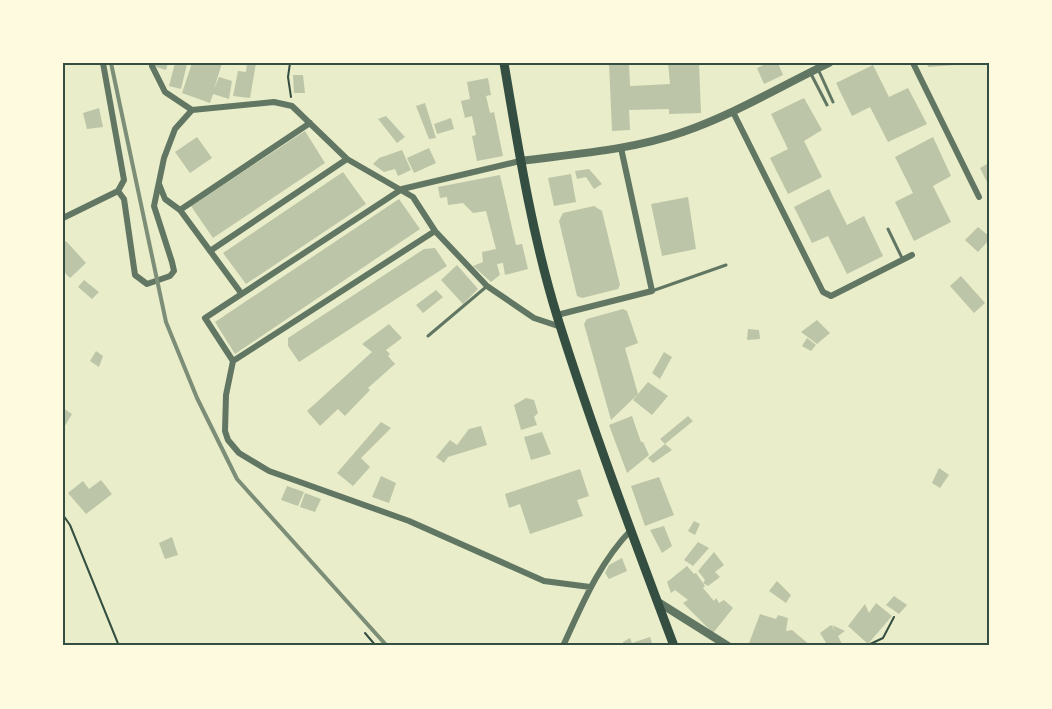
<svg xmlns="http://www.w3.org/2000/svg" width="1052" height="709" font-family="'DM Sans',sans-serif">
<style>
.building{fill:#bcc5a7}
.lines{fill:none;stroke-linecap:round;stroke-linejoin:round}
.path{stroke:#344e41;stroke-width:2}
.service{stroke:#617663;stroke-width:3}
.minor{stroke:#617663;stroke-width:6}
.tertiary{stroke:#617663;stroke-width:8}
.primary{stroke:#344e41;stroke-width:9}
.rail{stroke:#7c8e77;stroke-width:4}
.neatline{fill:none;stroke:#344e41;stroke-width:2}
</style>
<rect width="100%" height="100%" fill="#e9edc9"/>
<path class="building" d="M150,63h18l-2,7 -16,-5z
M175,63l12,1 -6,25 -12,-3z
M192,63h30l-8,26 5,-12 13,4 -3,18 -16,-5 -3,9 -28,-10z
M247,63h9l-6,35 -17,-2 5,-25 8,1z
M609,63h20l1,23 40,-2 -2,-21h31l2,50 -32,1v-5l-40,1 1,20 -18,1z
M768,63h10l5,12 -19,9 -7,-16z
M927,63h28v2l-27,2z
M873,65l16,32 19,-9 19,36 -39,18 -18,-35 -18,9 -16,-33z
M293,75h10l2,18h-11z
M488,78l3,17 -5,1 4,17 4,-1 9,44 -26,5 -5,-25 4,-1 -4,-19 -7,2 -4,-17 9,-2 -3,-17z
M804,98l18,32 -18,11 18,36 -34,17 -18,-36 18,-9 -17,-35z
M425,103l11,35 -7,1 -13,-33z
M99,108l4,19 -16,2 -4,-16z
M386,116l19,21 -8,6 -19,-24z
M451,118l3,11 -17,5 -3,-10z
M305,131l20,32 -112,75 -22,-32z
M197,137l15,21 -22,15 -15,-21z
M933,137l18,39 -18,10 18,36 -37,19 -19,-39 18,-9 -18,-36z
M429,148l7,15 -22,10 -7,-15z
M402,150l9,20 -13,6 -3,-7 -11,3 -11,-8 6,-6z
M989,163v23l-9,-18z
M589,169l13,15 -8,5 -8,-12 -9,2 -2,-8z
M343,172l23,32 -120,80 -23,-31z
M571,174l5,28 -22,4 -6,-28z
M500,175l16,70 6,-1 6,25 -23,6 -2,-12 -6,1 3,11 -9,7 -18,-16 10,-4 -1,-10 14,-3 -10,-38 -13,2 -10,-10 -15,2 -1,-8 -7,1 -2,-11z
M829,189l18,36 17,-9 19,40 -36,18 -19,-38 -16,7 -18,-36z
M688,197l8,52 -34,7 -11,-52z
M399,199l21,30 -185,125 -20,-32z
M594,206l8,5 18,74 -2,4 -36,9 -5,-2 -18,-75 4,-8z
M978,227l11,9v4l-11,12 -13,-12z
M66,241l20,22 -16,15 -7,-7v-28z
M435,248l12,18 -148,96 -11,-16v-8l136,-89z
M457,265l21,24 -15,15 -22,-24z
M961,276l24,27 -11,10 -24,-27z
M84,280l15,12 -7,7 -14,-12z
M436,290l7,7 -20,16 -7,-8z
M623,309l4,2 11,32 -13,5 13,46 -27,26 -27,-96 3,-5z
M817,320l13,13 -13,11 -16,-12z
M389,324l13,14 -16,12 4,4 -2,2 7,8 -27,24 2,2 -25,26 -7,-7 -18,17 -13,-15 65,-59 -10,-8z
M748,329l11,1 1,9 -13,1z
M807,338l9,7 -5,6 -9,-5z
M96,351l7,5 -4,11 -9,-6z
M664,352l8,5 -12,22 -8,-6z
M648,382l20,14 -16,19 -19,-15z
M526,398l8,2 4,13 -4,4 3,8 -16,5 -7,-25z
M63,408l9,6 -9,15z
M632,416l9,26h2l6,13 -22,18 -18,-48z
M688,416l5,5 -28,23 -5,-5z
M381,422l10,6 -30,30 9,9 -17,19 -16,-13z
M481,426l6,19 -39,12 -4,6 -8,-6 14,-17 7,5 12,-16z
M542,432l9,22 -20,6 -7,-23z
M665,444l7,6 -19,13 -5,-5z
M939,468l10,7 -9,13 -8,-5z
M580,469l9,27 -12,4 6,16 -53,18 -10,-30 -11,4 -4,-14z
M381,476l15,7 -7,20 -17,-6z
M659,477l15,38 -29,11 -14,-40z
M101,480l11,14 -26,20 -18,-21 15,-12 6,8z
M287,486l17,6 -6,14 -17,-6z
M305,493l16,6 -6,13 -15,-5z
M694,521l6,3 -5,11 -7,-4z
M664,526l8,20 -10,7 -12,-23z
M172,537l6,18 -13,4 -6,-16z
M698,542l11,6 -16,18 -9,-6z
M714,552l10,13 -9,7 5,5 -12,9 -5,-3 2,-3 -7,-9z
M622,558l5,13 -18,8 -4,-6 4,-8z
M687,566l7,8 2,-1 9,13 -2,2 11,13 2,-3 3,5 5,-3 9,8 -20,25 -30,-30 5,-3 -13,-10 -4,3 -4,-11z
M777,581l14,14 -5,8 -17,-12z
M894,596l13,9 -8,9 -13,-9z
M876,603l16,13 -24,28 -20,-18 17,-22 4,9z
M760,614l16,5 2,-4 10,3 -2,13 6,-1 19,16h-63z
M831,625l5,7 -4,-7 13,6 -7,5 5,10h-15l-8,-13z
M650,637l3,9h-29l-1,-4 7,-4 2,5z"/>
<g class="lines">
<path class="path" d="M290,63l-2,14 3,20
M63,515l7,10 49,121
M365,633l11,13
M866,646l17,-8 11,-21"/>
<path class="service" d="M818,69l15,33
M810,72l17,33
M888,229l15,31
M652,291l74,-26
M428,336l58,-49"/>
<path class="minor" d="M103,63l21,117 -6,11
M913,63l66,134
M152,66l13,26 27,18
M733,112l90,180 8,4 81,-41
M159,184l6,15 15,11
M118,191l6,8 11,76 12,9 23,-8 4,-5 -2,-9 -18,-56 10,-48 11,-29 17,-19 82,-8 18,4 55,53 66,38 22,34 52,55 47,32 27,9
M63,218l55,-27
M435,231l-202,130 -28,-43 197,-129 118,-28
M210,251l137,-92
M241,293l-61,-83 130,-87
M557,315l95,-24 -31,-143
M233,361l-7,34 -1,36 3,9 11,13 30,18 140,50 135,60 46,6
M563,646c19,-41 36,-83 68,-116"/>
<path class="tertiary" d="M520,161c54,-7 112,-11 163,-29 52,-18 98,-46 146,-69
M658,602l70,44"/>
<path class="primary" d="M504,63c14,84 28,172 53,253 35,112 76,221 117,330"/>
<path class="rail" d="M111,63l55,259 31,76 40,81 150,167"/>
</g>
<rect width="1052" height="709" fill="none" stroke="#fefae0" stroke-width="129"/>
<rect x="64" y="64" width="924" height="580" class="neatline"/>
</svg>
